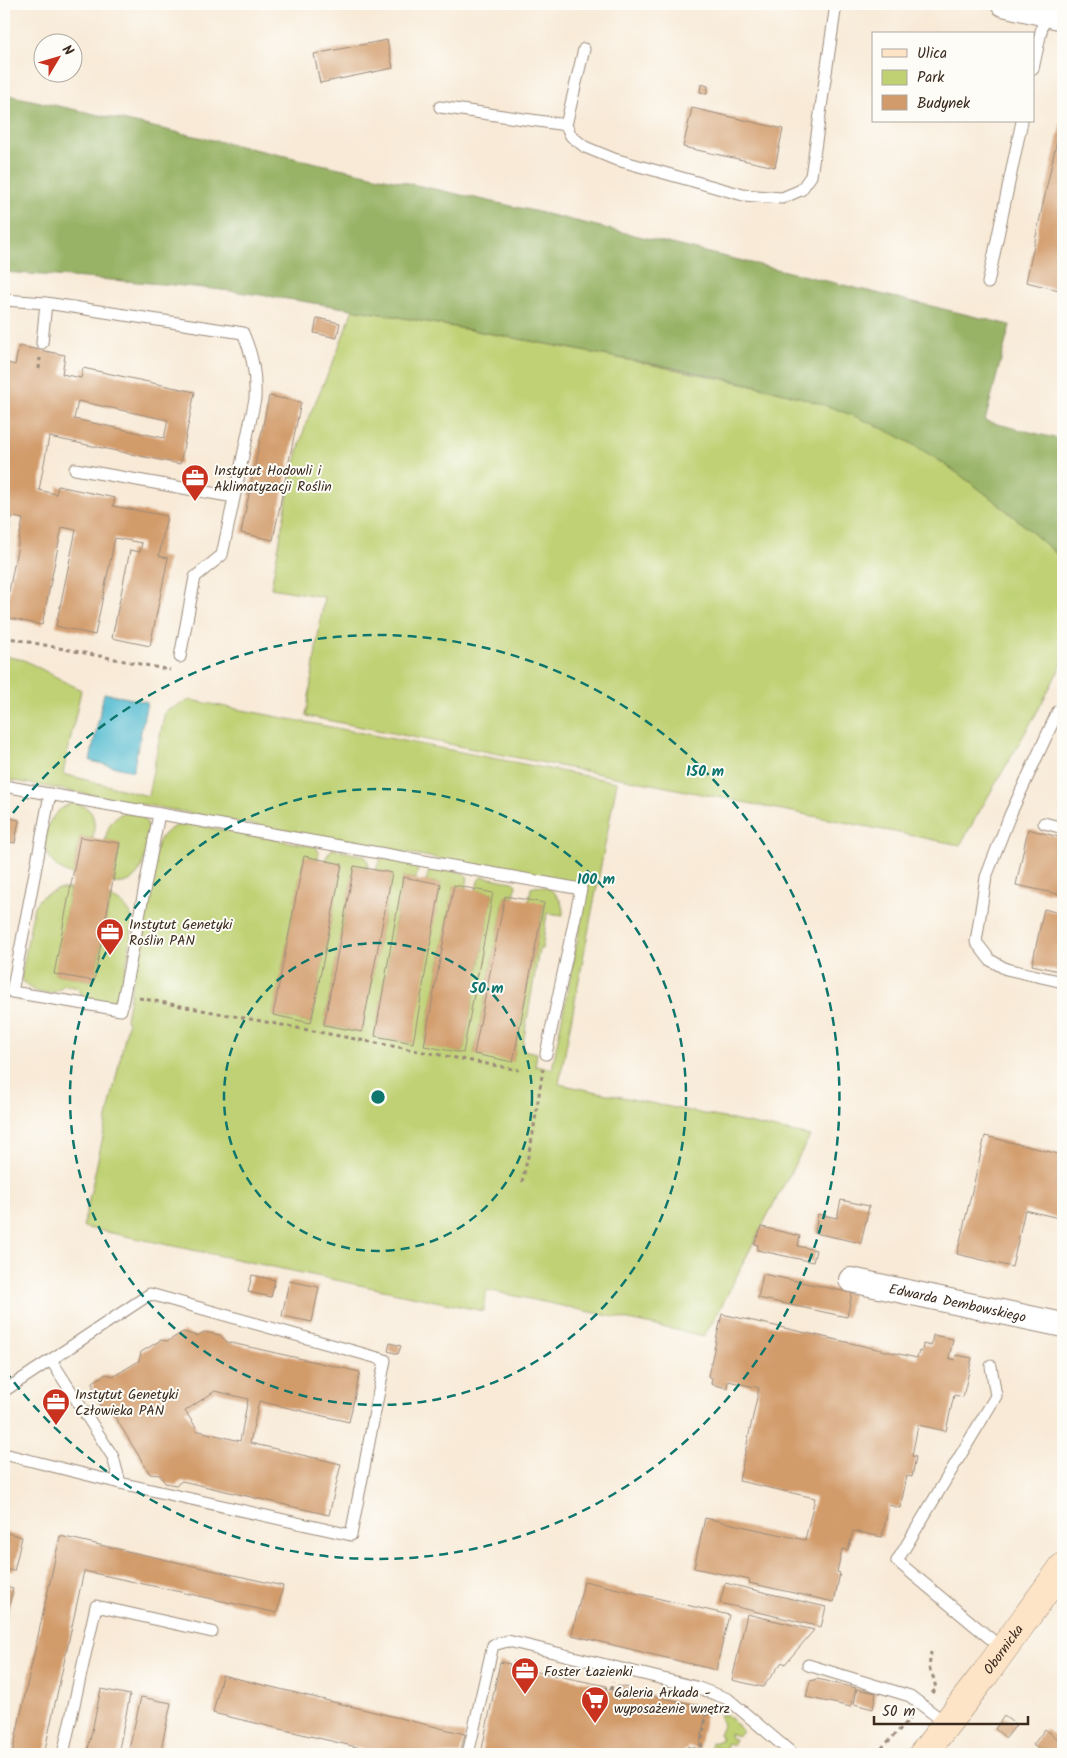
<svg xmlns="http://www.w3.org/2000/svg" width="1067" height="1758" font-family="Kalam,sans-serif">
<style>
.green{fill:#c0d174;stroke:#7e7e49}
.forest{fill:#98b366;stroke:#6a6e42}
.water{fill:#52bbd0;stroke:#467277}
.building{fill:#d29b6b;fill-rule:evenodd}
.lines{fill:none;stroke-linecap:round;stroke-linejoin:round}
.lane-casing{stroke:#9a8a7a;stroke-width:13}
.street-casing{stroke:#9a8a7a;stroke-width:26}
.secondary-casing{stroke:#9a8a7a;stroke-width:29}
.path{stroke:#9a8a7a;stroke-width:3;stroke-dasharray:4 4;stroke-linecap:butt}
.lane{stroke:#fff;stroke-width:11}
.street{stroke:#fff;stroke-width:24}
.secondary{stroke:#fee4c6;stroke-width:28}
.ring{fill:none;stroke:#0f766e;stroke-width:2.5;stroke-dasharray:9 6}
.labels{text-anchor:middle;stroke-width:4;stroke-linejoin:round;paint-order:stroke}
.poi-label{font-size:14px;fill:#3b2a1e;stroke:#fdfcf7;text-anchor:start}
.street-label{font-size:14px;fill:#3b2a1e;stroke:#fdfcf7}
.centre{fill:#0f766e;stroke:#fdfcf7;stroke-width:2.5}
.ring-label{font-size:15px;text-anchor:middle;font-weight:bold;fill:#0f766e;stroke:#fdfcf7;stroke-width:4;stroke-linejoin:round;paint-order:stroke}
</style>
<rect width="100%" height="100%" fill="#fdfcf7"/>
<filter id="ink" filterUnits="userSpaceOnUse"><feTurbulence type="fractalNoise" baseFrequency=".02" numOctaves="2"/><feDisplacementMap in="SourceGraphic" scale="10" xChannelSelector="R" yChannelSelector="G"/><feConvolveMatrix kernelMatrix="1 2 1 2 8 2 1 2 1" color-interpolation-filters="sRGB"/></filter>
<filter id="wash" filterUnits="userSpaceOnUse"><feTurbulence type="fractalNoise" baseFrequency=".0096" numOctaves="4" result="noise"/><feDisplacementMap in="SourceGraphic" scale="20" xChannelSelector="R" yChannelSelector="G"/><feGaussianBlur stdDeviation="1.12" result="paint"/><feColorMatrix in="noise" values="0 0 0 0 0 0 0 0 0 0 0 0 0 0 0 0 0 1.4 0 .05"/><feComposite in="paint" operator="in"/></filter>
<g filter="url(#wash)">
<rect width="100%" height="100%" fill="#f8ead7"/>
<path class="green" d="M353,309c107,19 213,38 319,60 76,15 155,29 225,66 58,31 118,81 166,125v102l-27,52 -76,131 -654,-129 18,-119 -53,-9 21,-115 14,-50 28,-63z
M4,656l20,4 57,30 -18,84 85,22 17,-85 25,-11 427,82 -58,302 251,52 -46,86 -44,87 -16,27 -217,-46 -4,21 -400,-84 45,-204 -2,-4 31,-173c5,-14 14,-19 28,-23l131,24 3,5 -1,7 -14,-2 -31,158 38,8 31,-159 -17,-4 3,-6 4,-5 33,7 3,6v6l-14,-2 -30,159 38,7 30,-159 -16,-3 4,-10 4,-2 31,7 3,4 -2,10 -13,-2 -28,159 37,7 29,-159 -15,-3 2,-8 5,-5 31,5 4,4 -2,11 -12,-2 -30,159 39,8 30,-160 -17,-3 2,-9 3,-4h3l29,5 3,3 -2,12 -9,-1 -31,158 39,7 31,-157 -15,-3 2,-13c18,-7 33,10 32,27l-16,-2 -5,36h-3l-17,101 15,3 -2,13 17,3 36,-183 -584,-107z
M73,803c22,4 23,16 20,36l-13,-2 -7,38c-39,-11 -35,-61 0,-72z
M123,813l17,2c3,3 6,5 7,9 4,7 1,16 0,23 -4,20 -9,39 -34,36l7,-39 -15,-3c3,-13 5,-23 18,-28z
M58,889h12l-15,85 39,7 16,-84c10,4 19,11 22,21 2,9 -8,64 -12,74 -2,5 -6,8 -11,11l-23,-3 -5,-6 -3,-6 -14,-3c-12,14 -35,9 -43,-7l13,-72 7,-9z
M719,1715h8l16,16 -6,5 -7,-3v5l5,1 -3,7 -4,-3 -2,1 1,5h-3v4l-2,-4 -7,-4 -1,6 4,3h-8l1,-11 10,-3v-3l-2,-3c5,-10 5,-7 0,-19z"/>
<path class="forest" d="M4,94l530,117 476,114 -25,96 78,19v120c-56,-52 -126,-109 -197,-139 -86,-37 -186,-51 -278,-69 -108,-21 -217,-41 -327,-57 -85,-12 -171,-16 -257,-23z"/>
<path class="water" d="M104,693l43,9 -14,69 -43,-10z"/>
<g id="blocks">
<path class="building" d="M387,40l6,28 -73,15 -6,-29z
M701,84l7,2 -1,8 -7,-2z
M692,108l91,21 -8,38 -92,-20z
M1062,117h1v174l-37,-9z
M317,318l23,5 -3,15 -23,-5z
M19,346l46,9 -3,19 19,4 2,-10 112,24 -15,72 -131,-27 -10,53 17,4 2,-8 57,12 -2,8 54,10 -8,40 9,2 -18,88 -38,-8 18,-88 10,2 2,-9 -27,-5 -20,97 -39,-9 20,-96 -14,-3 -20,98 -38,-8 19,-98 -19,-4v-153l11,3zM78,401l90,19 -4,18 -90,-19z
M269,396l32,6 -28,138 -32,-7z
M1062,799h1v13l-3,-1z
M4,809l4,1 -2,7 13,3 -4,23 -11,-2z
M1028,829l35,9v57l-47,-10z
M80,837l40,6 -26,138 -40,-7z
M304,856l38,8 -31,159 -38,-8z
M354,866l38,7 -30,159 -38,-7z
M403,877l38,7 -28,159 -38,-7z
M454,885l39,8 -30,160 -39,-7z
M505,896l39,7 -31,159 -39,-8z
M1044,909l19,5v58l-31,-7z
M985,1136l78,19v64l-38,-9 -13,57 -55,-13z
M841,1200l28,6 -8,37 -46,-10 3,-19 19,4z
M762,1227l38,9 -2,10 18,4 -3,12 -56,-12 1,-5 -4,-1z
M763,1274l89,19 -5,24 -89,-19z
M252,1275l23,5 -4,17 -23,-5z
M289,1281l30,6 -7,35 -30,-6z
M722,1314l195,44 2,-7 3,1 1,-8 8,2 2,-11 20,4 -4,19 6,2 1,-5 16,3 -9,39 -9,-2 -8,36 -28,-6 -6,31 4,1 -4,20 -5,-1 -7,32 -11,-3 -7,32 -29,-6 -5,19 -6,-1 -5,23 3,1 -6,29 -85,-19 1,-3 -56,-12 11,-50 100,22 10,-42 -76,-17 20,-93 -31,-7 -1,7 -16,-4 1,-6 -4,-2z
M183,1332l14,4 7,-4 16,3 7,7 133,30 -11,50 -90,-21 -9,42 91,21 -12,51 -147,-34 -6,4 -11,-2 -5,-8 -10,-1 -38,-62 -9,-2 -10,-17v-11l13,-8 8,2 25,-15 2,-9 20,-12 7,1zM215,1391l33,8 -8,42 -45,-11 1,-3 -11,-16z
M390,1343l11,3 -3,8 -10,-3z
M4,1532l18,5 -8,34 -10,-2z
M60,1536l223,50 -6,27 -193,-42 -40,183h-32z
M584,1581l145,34 -13,55 -144,-35z
M725,1583l101,24 -5,20 -101,-24z
M4,1586l9,2 -8,38h-1z
M747,1614l67,16 -29,34 -3,-2 -19,25 -31,-7z
M500,1662l10,2 -1,6 4,1h4l1,-3 89,18 -1,3 11,2 1,-5 13,2 -1,3 77,16 -8,42 -11,-3 -6,8h-201z
M222,1675l243,59 -5,20h-74l-173,-41z
M817,1679l39,9 -5,19 -45,-10 4,-16z
M101,1689l29,6 -12,59h-31z
M857,1689l19,4 -3,16 -19,-5z
M141,1697l30,6 -11,51h-32z
M1004,1716l12,9 -10,13 -11,-9z
M1045,1729l18,14v11h-18l-12,-9z"/>
</g>
</g>
<g filter="url(#ink)">
<use href="#blocks" fill-opacity="0" stroke="#9a8a7a" stroke-width="1"/>
<g class="lines">
<g class="lane-casing">
<path id="lane" d="M584,49l-18,76 5,11 14,11 29,12 129,36 39,3 19,-8 10,-14 25,-172
M1033,69l12,-56
M440,107l126,18
M988,283l34,-162
M4,300l42,3 -4,40
M46,303l197,30c10,23 13,41 12,66l-33,156 -27,22 -15,80
M75,469l159,28
M1058,711l-48,104 -24,62 -10,65 14,18 16,9 57,13
M4,786l577,103 -35,165
M50,794l-38,198 109,18 38,-196
M1044,823l19,5
M991,1366l5,30 -99,165 106,88
M4,1391l146,-97 235,66 -34,175 -231,-52
M4,1454l116,29 -7,-26 -62,-97
M808,1665l102,31 37,28
M63,1754l33,-148 116,26
M468,1754l25,-109 15,-4 188,46 32,12 65,55"/>
</g>
<g class="street-casing">
<g id="street">
<path d="M1003,4l60,14"/>
<path id="s1" d="M851,1280l212,45"/>
</g>
</g>
<g class="secondary-casing">
<g id="secondary">
<path id="s2" d="M923,1754l62,-80 78,-107"/>
</g>
</g>
<path class="path" d="M39,369l1,-11
M4,551l7,-34
M4,637l166,33
M139,998l380,72
M522,1182l10,-43 11,-70
M931,1652l-2,16 5,11 2,10 -4,4
M513,1671l2,-10
M611,1690l2,-8
M702,1754l2,-2 -3,-8 7,-37
M876,1754l36,-37"/>
<use href="#lane" class="lane"/>
<use href="#street" class="street"/>
<use href="#secondary" class="secondary"/>
</g>
</g>
<g class="ring">
<circle cx="378" cy="1097" r="154"/>
<circle cx="378" cy="1097" r="308"/>
<path d="M4 825A462 462 0 1 1 4 1369"/>
</g>
<defs>
<g id="office-pin" transform="scale(1.4375)"><path d="M0 17L-7.5 6A9.5 9.5 0 1 1 7.5 6Z" fill="#c8321e" stroke="#fdfcf7"/><path d="M-6-3h4V-5.5h4V-3h4V5H-6ZM-1-4.5V-3h2v-1.5ZM-6 0V1H6V0Z" fill="#fff"/></g>
<g id="supermarket-pin" transform="scale(1.4375)"><path d="M0 17L-7.5 6A9.5 9.5 0 1 1 7.5 6Z" fill="#c8321e" stroke="#fdfcf7"/><path d="M-6-5.5h2.5l.6 2H6L4.5 2H-2.5L-4.4-4H-6ZM-1.5 3.2a1.3 1.3 0 1 0 .1 0ZM3 3.2a1.3 1.3 0 1 0 .1 0Z" fill="#fff"/></g>
</defs>
<g fill-rule="evenodd">
<use href="#office-pin" x="195" y="478"/>
<use href="#office-pin" x="110" y="932"/>
<use href="#office-pin" x="56" y="1402"/>
<use href="#office-pin" x="525" y="1671"/>
<use href="#supermarket-pin" x="595" y="1700"/>
</g>
<g class="labels">
<g class="poi-label">
<text x="214" y="475">Instytut Hodowli i<tspan x="214" dy="16">Aklimatyzacji Roślin</tspan></text>
<text x="129" y="929">Instytut Genetyki<tspan x="129" dy="16">Roślin PAN</tspan></text>
<text x="75" y="1399">Instytut Genetyki<tspan x="75" dy="16">Człowieka PAN</tspan></text>
<text x="544" y="1676">Foster Łazienki</text>
<text x="614" y="1697">Galeria Arkada -<tspan x="614" dy="16">wyposażenie wnętrz</tspan></text>
</g>
<g class="street-label">
<text dy="5" stroke="none"><textPath href="#s1" startOffset="109">Edwarda Dembowskiego</textPath></text>
<text dy="5" stroke="none"><textPath href="#s2" startOffset="132">Obornicka</textPath></text>
</g>
</g>
<circle cx="378" cy="1097" r="8" class="centre"/>
<g class="ring-label">
<text x="705" y="776">150 m</text>
<text x="596" y="884">100 m</text>
<text x="487" y="993">50 m</text>
</g>
<rect width="1067" height="1758" fill="none" stroke="#fdfcf7" stroke-width="20"/>
<rect x="872" y="32" width="162" height="90" fill="#fdfcf7" stroke="#afa8a0"/>
<rect x="882" y="49" width="25" height="8" fill="#fee4c6" stroke="#afa8a0"/>
<text x="917" y="58" font-size="15" fill="#3b2a1e">Ulica</text>
<rect x="882" y="70" width="25" height="15" fill="#c0d174" stroke="#afa8a0"/>
<text x="917" y="82" font-size="15" fill="#3b2a1e">Park</text>
<rect x="882" y="95" width="25" height="15" fill="#d29b6b" stroke="#afa8a0"/>
<text x="917" y="108" font-size="15" fill="#3b2a1e">Budynek</text>
<g transform="translate(58 58) rotate(52)"><circle r="24" fill="#fdfcf7" stroke="#afa8a0"/>
<path d="M0-4L9 19L0 12L-9 19Z" fill="#c8321e"/>
<text y="-8" font-size="14" font-weight="bold" text-anchor="middle" fill="#3b2a1e">N</text>
</g>
<path d="M874 1716v8h154v-8" fill="none" stroke="#3b2a1e" stroke-width="2.5"/>
<text x="882" y="1716" font-size="15" fill="#3b2a1e" stroke="#fdfcf7" stroke-width="4" paint-order="stroke">50 m</text>
</svg>
